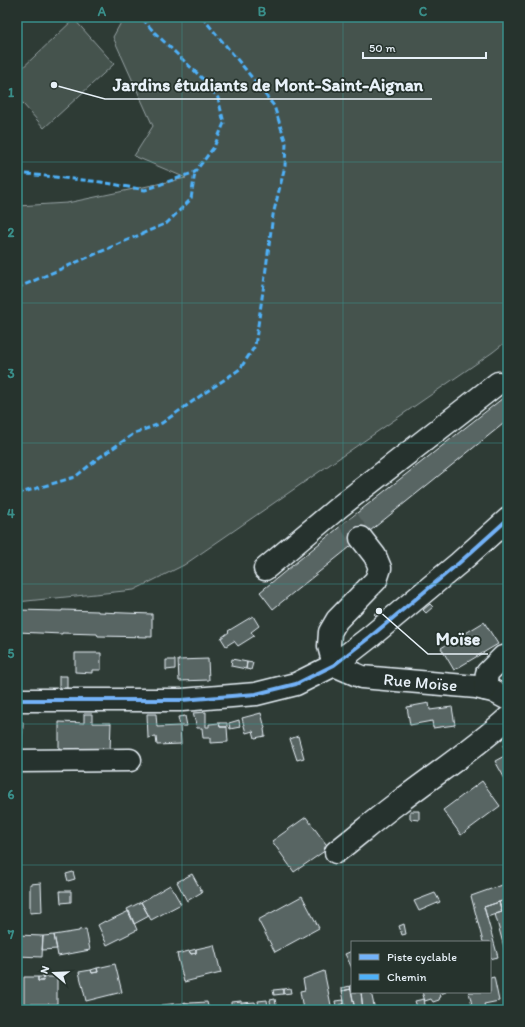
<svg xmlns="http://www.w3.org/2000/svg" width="525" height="1027" font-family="Itim,sans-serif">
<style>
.green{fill:#45524e;stroke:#96a2a3}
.building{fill:#596563;stroke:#e8f1f8}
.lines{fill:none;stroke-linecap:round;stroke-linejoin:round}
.minor-tunnel{stroke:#4a5652;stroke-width:22;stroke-dasharray:22 11;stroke-linecap:butt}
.minor-casing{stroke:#e8f1f8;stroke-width:25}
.minor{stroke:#26332d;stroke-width:22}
.quiet{stroke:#4fb1f8;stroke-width:3;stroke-dasharray:6 3;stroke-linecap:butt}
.cycleway-casing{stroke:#26332d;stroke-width:6}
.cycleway{stroke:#73b2f8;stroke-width:4}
.grid{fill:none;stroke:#3a8f8a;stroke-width:1;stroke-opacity:0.55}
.labels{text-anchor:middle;stroke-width:3.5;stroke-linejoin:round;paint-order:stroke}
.street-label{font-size:17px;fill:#e8f1f8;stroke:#26332d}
.leader{fill:none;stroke:#e8f1f8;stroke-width:1.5}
.callout-dot{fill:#e8f1f8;stroke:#26332d;stroke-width:1.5}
.callout-label{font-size:18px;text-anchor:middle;font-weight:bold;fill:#e8f1f8;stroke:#26332d;stroke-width:3.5;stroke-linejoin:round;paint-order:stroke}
.neatline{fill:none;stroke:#3a8f8a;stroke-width:1.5}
.grid-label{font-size:13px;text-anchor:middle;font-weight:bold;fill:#3a8f8a}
</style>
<rect width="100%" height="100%" fill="#2e3b35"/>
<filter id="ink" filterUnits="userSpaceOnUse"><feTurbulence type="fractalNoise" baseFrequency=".025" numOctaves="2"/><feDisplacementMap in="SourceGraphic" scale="8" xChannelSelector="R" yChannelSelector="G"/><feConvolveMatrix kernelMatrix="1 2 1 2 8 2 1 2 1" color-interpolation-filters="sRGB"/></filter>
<g filter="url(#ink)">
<path class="green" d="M124,17h384v323l-15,12 -309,213 -50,25 -117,12v-396l50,-3 119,-25 -52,-22 19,-30 -40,-89z
M74,19l40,45 -70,64 -27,-31v-24z"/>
<path class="building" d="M508,394v26l-235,189 -13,-17 88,-72z
M430,604l3,3 -7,6 -3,-3z
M381,608l3,4 -7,5 -3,-3z
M17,610l45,1v-1l36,1v1l54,2v23l-54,-1 -1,-2 -35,-1v1l-45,-2z
M253,616l6,10 -8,6 3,4 -16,10 -4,-5 -8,5 -5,-8 8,-6 -1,-1z
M484,622l14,22 -44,26 -13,-22z
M75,653h26v17h-9v3l-17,-1z
M208,659l1,21 -30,1 -1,-21z
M232,659l15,3 -1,7 -15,-3z
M166,660h9v9l-9,1z
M247,662l6,1 -2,7 -5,-1z
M59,676h8v13h-8z
M429,703l1,7 22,-3 3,18 -22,3 -1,-7 -22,4 -3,-18z
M206,712v15h3v-3l10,-1 1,4h7l1,15 -18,1v-5h-7l-1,-10h-5l-4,-15z
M261,713l4,15 -1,1 1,7 -10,2 -2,-7 -7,2 -4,-15z
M84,714h8v9h19l-1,28 -51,-1v-28l25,1z
M147,714h9l1,13 23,-1 1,18 -24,1 -1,-8 -8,1z
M185,716l2,10h-7l-2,-9z
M239,720l1,7 -10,2 -1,-6z
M17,722h6l-1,28h-5z
M219,723h8v4h-7z
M298,736l6,22 -7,2 -7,-21z
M508,744v10l-5,-8z
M508,754v24l-3,1 -10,-18z
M482,781l18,25 -39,29 -18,-25z
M410,811h9v9l-9,-1z
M306,817l23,31 -35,24 -22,-31z
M73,872l2,7 -7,2 -2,-7z
M192,874l10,18 -15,9 -10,-19z
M41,883l1,29 -12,1v-29z
M508,883v16l-24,8 14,50 -8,2v-17h-7l-12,-46z
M170,885l11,19 -30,16 -10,-18z
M60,891h11v11l-10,1z
M435,893l5,9 -21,9 -5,-10z
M302,896l17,32 -44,24 -17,-32z
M508,899v59h-1l-12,-44 7,-2 -3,-10z
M141,902l8,14 -15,8 -7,-15z
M499,902l3,10 -15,5 -3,-10z
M129,911l8,19 -30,15 -9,-20 7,-4 1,1z
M404,924l2,10 -4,1 -3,-9z
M86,929l4,21 -32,6 -4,-21 25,-4v-1z
M17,934v1l26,1 -1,21 -25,-1z
M54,935l3,14 -15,1 1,-14z
M214,945l7,28 -37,9 -7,-28 12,-3 2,3 5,-1v-4z
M196,949v4l-5,1 -2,-3z
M352,951v17l-7,-14z
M115,964l7,28 -36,9 -7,-29 12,-2 1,3 6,-1 -1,-4z
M97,968l1,4 -6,1 -1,-3z
M324,971l8,39h-29l-3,-19 5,-1 -2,-11z
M24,977h14v4h5l1,-4h13v27h-33z
M38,977h6l-1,4h-5z
M494,977l5,24 -15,3 1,3 -12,2 -4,-17h21v-14z
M352,985v7h9l2,18h-8l-5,-24z
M350,986l1,3 -9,2v-3z
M290,988l1,5 -8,1v-5z
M283,989v5l-9,1 -1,-5z
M351,989l4,21h-9l-4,-19z
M361,992h10l4,18h-12z
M422,992h24l-6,2 1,3h-1l-1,3 -6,2 -2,-3 -6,2z
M275,999l2,11h-6l-1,-10z
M424,999l1,6 -8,2 -2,-6z
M267,1000l1,7 -9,1 -1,-7z
M344,1000v4l-8,2 -1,-5z
M241,1001l1,9h-11v-8z
M207,1002l2,8h-22l-1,-1 -14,1v-6z
M255,1002l1,4 -9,1v3h-5v-7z
M172,1004v6h-11v-5z
M344,1004l2,6h-10v-4z
M425,1005l2,5h-9l-1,-3z
M303,1008v2h-9v-1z"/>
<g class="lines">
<path class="minor-tunnel" d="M348,520l13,18"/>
<g class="minor-casing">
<g id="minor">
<path id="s1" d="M361,538l14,18 5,12 -4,12 -39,40 -7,12 -1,14 5,19 28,12 114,10 17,4 15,8"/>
<path d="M265,569l74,-62 159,-124"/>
<path d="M485,689l2,-16 16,-16"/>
<path d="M17,700h165l74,-6 40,-10 38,-19 36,-28 89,-74 49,-44"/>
<path d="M17,761l113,-1"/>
<path d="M336,852c21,-16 41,-34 63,-50 36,-28 75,-53 109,-84"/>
</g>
</g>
<use href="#minor" class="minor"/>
<path class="quiet" d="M17,173l84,9 44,8 50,-18 19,-25 10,-24 -6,-25 -14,-18 -50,-48 -13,-15
M17,288l150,-65 24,-24 4,-27
M17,494l58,-17 25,-20 35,-24 27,-10 44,-31 34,-23 15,-23 8,-55 10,-76 12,-49 1,-23 -12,-37 -28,-36 -44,-53"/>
<g class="cycleway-casing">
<path id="cycleway" d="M17,700h165l74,-6 40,-10 38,-19 36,-28 89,-74 49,-44"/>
</g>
<use href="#cycleway" class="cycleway"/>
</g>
</g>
<path class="grid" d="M182,17v993M343,17v993M17,162h491M17,303h491M17,443h491M17,584h491M17,724h491M17,865h491"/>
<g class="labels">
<g class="street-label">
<text dy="6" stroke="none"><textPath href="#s1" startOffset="241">Rue Moïse</textPath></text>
</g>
</g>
<path class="leader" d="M54 85L105 99H432M379 611L428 654H488"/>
<g class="callout-dot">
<circle cx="54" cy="85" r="4"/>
<circle cx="379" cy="611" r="4"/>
</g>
<g class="callout-label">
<text x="268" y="91">Jardins étudiants de Mont-Saint-Aignan</text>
<text x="458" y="645">Moïse</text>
</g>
<rect width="525" height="1027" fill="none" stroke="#26332d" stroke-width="44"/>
<rect x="351" y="941" width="140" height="52" fill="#26332d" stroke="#747f7e"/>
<rect x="359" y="954" width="20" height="6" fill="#73b2f8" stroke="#747f7e"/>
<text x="387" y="961" font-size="12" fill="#e8f1f8">Piste cyclable</text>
<rect x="359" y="974" width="20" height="6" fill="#4fb1f8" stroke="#747f7e"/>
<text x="387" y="981" font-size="12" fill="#e8f1f8">Chemin</text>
<g transform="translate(54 973) rotate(289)" stroke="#26332d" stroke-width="3" paint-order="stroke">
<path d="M0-3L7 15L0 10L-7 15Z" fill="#e8f1f8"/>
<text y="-6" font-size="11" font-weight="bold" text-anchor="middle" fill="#e8f1f8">N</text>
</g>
<path d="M363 52v6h123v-6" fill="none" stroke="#e8f1f8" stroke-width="2"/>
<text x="369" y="52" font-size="12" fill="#e8f1f8" stroke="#26332d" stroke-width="3" paint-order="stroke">50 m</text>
<rect x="22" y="22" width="481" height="983" class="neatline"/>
<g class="grid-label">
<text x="102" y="16">A</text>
<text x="262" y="16">B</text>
<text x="423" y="16">C</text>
<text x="11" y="97">1</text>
<text x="11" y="237">2</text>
<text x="11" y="378">3</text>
<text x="11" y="518">4</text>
<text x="11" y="658">5</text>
<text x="11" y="799">6</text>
<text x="11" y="939">7</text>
</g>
</svg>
